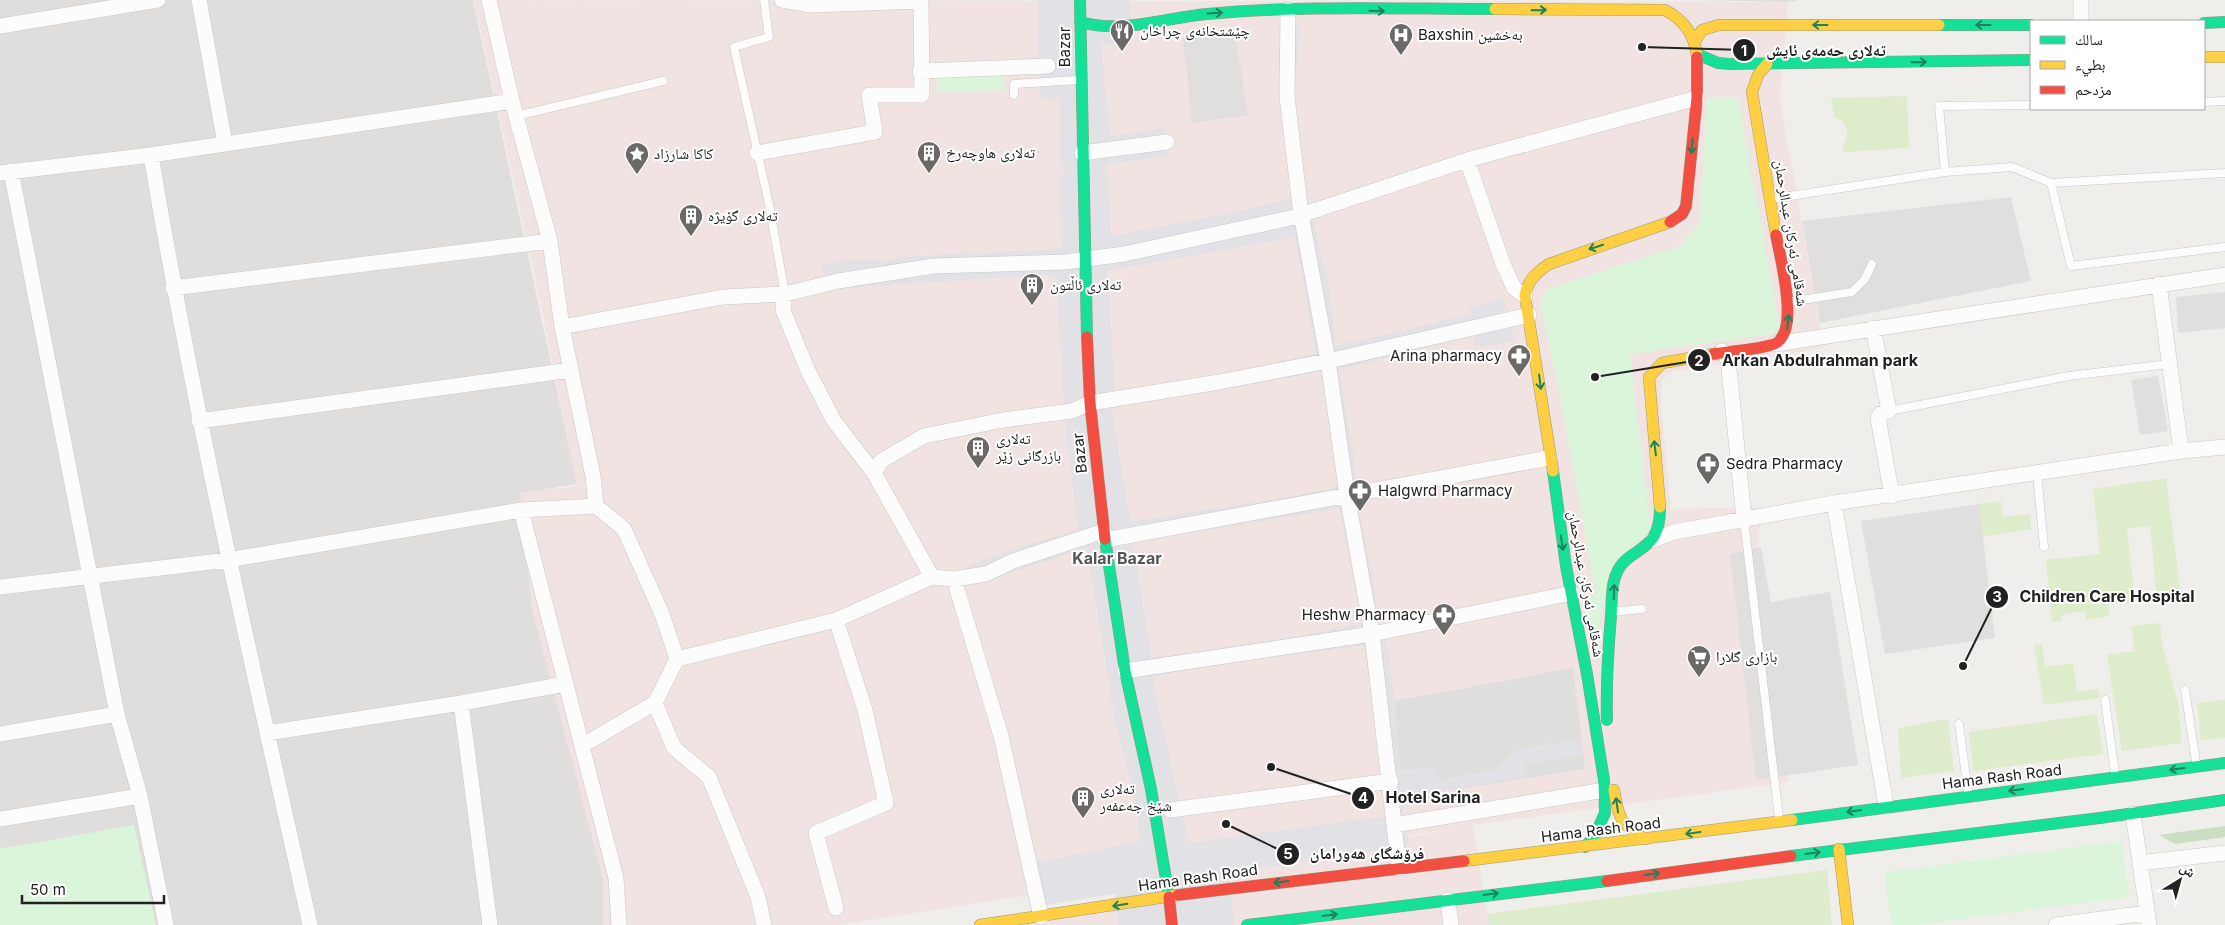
<svg xmlns="http://www.w3.org/2000/svg" width="2225" height="925" font-family="Inter,'Noto Naskh Arabic',sans-serif">
<style>
.residential{fill:#dfdedc}
.commercial{fill:#f1e3e1}
.religious{fill:#dededc}
.grass{fill:#ddeccb}
.forest{fill:#cbdec1}
.park{fill:#daf5da}
.parking{fill:#e0dfde}
.plaza{fill:#e2e1e5;fill-rule:evenodd}
.lines{fill:none;stroke-linecap:round;stroke-linejoin:round}
.lane-casing{stroke:#c9c8c7;stroke-width:9}
.street-casing{stroke:#c9c8c7;stroke-width:16}
.fast-casing{stroke:#999a82;stroke-width:12}
.slow-casing{stroke:#999a82;stroke-width:12}
.jam-casing{stroke:#999a82;stroke-width:12}
.lane{stroke:#fdfcfc;stroke-width:8}
.street{stroke:#fdfcfc;stroke-width:15}
.fast{stroke:#16e098;stroke-width:11}
.slow{stroke:#ffcf43;stroke-width:11}
.jam{stroke:#f24e42;stroke-width:11}
.oneway{stroke:#1c815d}
.labels{text-anchor:middle;stroke-width:4;stroke-linejoin:round;paint-order:stroke}
.poi-label{font-size:15px;fill:#222;stroke:#fff;text-anchor:start}
.street-label{font-size:15px;fill:#222;stroke:#fff}
.neighbourhood-label{font-size:16px;font-weight:bold;fill:#555;stroke:#fff}
.leader{fill:none;stroke:#222;stroke-width:2}
.callout-dot{fill:#222;stroke:#fff;stroke-width:2}
.mark-label{font-size:15px;text-anchor:middle;font-weight:bold;fill:#fff}
.callout-label{font-size:16px;text-anchor:middle;font-weight:bold;fill:#222;stroke:#fff;stroke-width:4;stroke-linejoin:round;paint-order:stroke}
</style>
<rect width="100%" height="100%" fill="#f0eeeb"/>
<path class="residential" d="M0,0h473l104,484 -53,9 48,262 31,123v47h-603z
M1692,0h107l-11,2z"/>
<path class="commercial" d="M474,0l1314,2 -8,97 44,249 -154,24 -8,9 -1,26 10,102 91,-2 -6,51 33,224 -316,43 16,100h-504l243,-52 227,-45 -616,97h-236v-46l-71,-270 -12,-116 57,-7 -37,-185z"/>
<path class="religious" d="M1573,668l12,101 -183,29 -7,-97z"/>
<path class="grass" d="M1907,96l2,52 -64,4 -3,-5c9,-11 6,-25 -8,-30l-3,-19z
M2166,478l15,119 -24,2 -7,-73 -23,2 8,75 -27,2 1,11 -23,4 -1,-9 -24,4v6l-9,1 -6,-62 54,-6 -7,-65z
M2001,501l2,16 27,-3 1,15 -48,8 -4,-33z
M2160,623l2,21 16,58 4,41 -60,8 -15,-96 28,-4 -4,-25z
M2042,644l3,23 28,-4 4,29 20,-3 3,9 -56,7 -10,-60z
M2225,700v38l-24,2 -4,-37z
M2097,714l6,40 -130,17 -4,-39z
M1948,719l6,52 -53,7 -3,-50z
M1827,870l5,55h-343l-1,-11z"/>
<path class="forest" d="M2225,826v11l-50,7 -16,-9z"/>
<path class="park" d="M1004,73l1,17 -67,2 -1,-17z
M1738,97l42,231 -8,6 -142,20 21,174 -47,70 -4,21 -1,39 -6,2 -11,-55 14,-13 -38,-207 -15,-70 -2,-14 2,-6 4,-6 131,-42 15,-16 7,-9 7,-124z
M134,825l22,100h-156v-76z
M2122,841l7,56 -211,28h-27l-7,-53z"/>
<path class="parking" d="M1235,33l13,82 -56,8 -9,-85z
M2011,197l20,84 -211,42 -18,-102z
M2225,292v36l-47,5 -2,-36z
M2158,376l10,55 -28,4 -9,-55z
M1979,504l16,134 -110,16 -24,-133z
M1761,547l10,55 59,-10 28,173 -102,15 -26,-226z"/>
<path class="plaza" d="M1039,0h91l1,42 -30,3 9,91 55,-8 3,28 -61,8 4,72 110,-21 72,-17 -11,-173 18,1 -6,73 5,45 8,52 22,90 6,60 137,-32 -3,-7 35,-9 3,12 -7,2 -11,10 21,-6 4,25 -39,6 -1,-12 -135,35 18,111 6,18 -5,7 12,56 8,59 8,17 9,63 5,68 34,-1 4,11 54,-9 25,-20 11,-4 53,-6 2,15 -59,10 2,12 -124,21 7,47 -181,28 6,52h-116l-3,-31 -83,13 -9,-42 118,-24 -15,-82 -11,-39 -28,-172 -117,38 -6,-19 51,-19 63,-18 -13,-109 -9,-147 -225,15 -11,-24 36,-5 39,1 1,-4 165,-8 -1,-70 5,-10 -5,-8v-63l-19,1 -3,-36zM1295,237l21,116 -93,21 -108,17 -8,-120zM1324,371l15,115 -43,10 -166,26 -19,-117 100,-13zM1339,508l23,115 -57,12 -153,23 -20,-115zM1364,646l21,129 -206,27 -27,-125 66,-13zM1386,789l2,27 -199,27 -6,-26z"/>
<g class="lines">
<g class="lane-casing">
<path id="lane" d="M764,0l5,37 -35,10 35,157 16,90
M1014,95v-11l64,-4
M2204,102l21,-1
M516,116l147,-35
M1945,172l-6,-66 92,-1
M2051,183l20,83 154,-19
M1771,199l174,-27 67,-5 39,16 174,-10
M1789,302l63,-10 13,-13 7,-15
M1889,411l180,-35 100,-12
M2037,473l7,74
M1744,519l35,299
M1612,612l30,-3
M2185,690l11,72
M2105,700l10,73
M1959,724l9,68"/>
</g>
<g class="street-casing">
<path id="street" d="M199,0l26,144
M489,0l23,101 38,140 12,86 31,149 3,30
M2081,0v21
M1288,10l-1,87 14,117 27,147 19,134 25,139 27,234
M0,26l158,-26
M920,71l128,-5
M757,153l118,-21 -6,-37h53l-1,-94 -110,4 -29,-5
M1082,153l85,-11
M151,155c43,258 102,514 159,770
M1467,160l36,104 11,24 11,8
M11,171l106,543 23,82 26,129
M0,173l151,-18 361,-54
M2159,284l22,167
M173,288l377,-47
M785,294l-2,16 25,61 26,50 40,52 7,-12 43,-25 79,-16 69,-9 18,-8 129,-21 109,-21 201,-46
M562,327l161,-30 62,-3 53,-13 96,-15 131,-4 59,-8 171,-37 172,-57 230,-62
M1873,328l16,83 -9,3 -2,4 14,78
M1775,344l450,-69
M1722,351l6,8 16,160
M199,421l372,-51
M874,473l58,104
M1834,503l52,303
M521,510l95,368 3,47
M1105,540l444,-82
M1653,540l21,-8 160,-29 347,-52 44,-4
M954,579l47,157 40,181
M0,587l228,-27 293,-50 75,-4 28,23 38,85 15,45 -22,44 19,45 35,29 49,120 6,28
M677,659l159,-39 96,-43 22,2 32,-5 27,-13 91,-30
M1125,671l247,-37 200,-41
M461,703l29,222
M267,733l194,-30 105,-19
M0,734l117,-20
M583,745l72,-42
M1170,810l221,-29
M2133,814l16,111
M0,819l140,-23
M1394,825l211,-35
M2140,863l85,-10
M1448,900l3,25
M836,908l-20,-75 70,-30 -21,-93 -29,-90
M2056,925l91,-12"/>
</g>
<g class="fast-casing">
<path id="fast" d="M1080,0l7,337
M1080,22c44,12 83,-4 127,-8 95,-9 192,-5 288,-5
M2204,23l21,-1
M1939,25h92
M1697,54l21,9 12,1 301,-4
M1553,471l13,95 21,108 17,106 1,33 -10,22 -10,12
M1105,539l20,132 26,118 18,108
M1607,720c-1,-35 1,-69 4,-104 1,-11 0,-24 3,-35 9,-38 47,-22 46,-74
M1792,820l433,-57
M1791,856l309,-38 125,-18
M1247,925l360,-44"/>
</g>
<g class="slow-casing">
<path id="slow" d="M1495,9l170,1c19,10 30,25 32,47
M1694,43l8,-13 17,-5h220
M2204,57h21
M1767,64l-9,11 -6,17 24,143
M1553,471l-28,-175c2,-15 12,-24 24,-32l121,-42
M1660,507l-11,-130 13,-14 51,-9
M1614,790c4,27 7,36 32,49
M1839,849l9,76
M1464,861l328,-41
M980,925l198,-30"/>
</g>
<g class="jam-casing">
<path id="jam" d="M1670,222l12,-8 4,-8 11,-108v-41
M1087,337l3,66 15,136
M1713,354c18,-3 45,-4 61,-10 27,-10 6,-87 2,-109
M1607,881l184,-25
M1178,895l286,-34
M1169,897l3,28"/>
</g>
<use href="#lane" class="lane"/>
<use href="#street" class="street"/>
<use href="#fast" class="fast"/>
<use href="#slow" class="slow"/>
<use href="#jam" class="jam"/>
</g>
<defs><path id="oneway-shaft" d="M-6 0H5M1.5-3L5.5 0L1.5 3" fill="none" stroke-width="1.6" stroke-linecap="round" stroke-linejoin="round" transform="scale(1.25)"/></defs>
<g class="oneway">
<use href="#oneway-shaft" transform="translate(1539 10) rotate(-1)"/>
<use href="#oneway-shaft" transform="translate(1377 11) rotate(1)"/>
<use href="#oneway-shaft" transform="translate(1215 13) rotate(-3)"/>
<use href="#oneway-shaft" transform="translate(1820 25) rotate(-180)"/>
<use href="#oneway-shaft" transform="translate(1983 25) rotate(-180)"/>
<use href="#oneway-shaft" transform="translate(1919 62) rotate(-1)"/>
<use href="#oneway-shaft" transform="translate(1692 146) rotate(96)"/>
<use href="#oneway-shaft" transform="translate(1596 247) rotate(162)"/>
<use href="#oneway-shaft" transform="translate(1788 322) rotate(-83)"/>
<use href="#oneway-shaft" transform="translate(1540 382) rotate(83)"/>
<use href="#oneway-shaft" transform="translate(1655 448) rotate(-97)"/>
<use href="#oneway-shaft" transform="translate(1562 543) rotate(81)"/>
<use href="#oneway-shaft" transform="translate(1614 592) rotate(-88)"/>
<use href="#oneway-shaft" transform="translate(2177 769) rotate(173)"/>
<use href="#oneway-shaft" transform="translate(2016 790) rotate(173)"/>
<use href="#oneway-shaft" transform="translate(1617 805) rotate(-98)"/>
<use href="#oneway-shaft" transform="translate(1854 811) rotate(172)"/>
<use href="#oneway-shaft" transform="translate(1693 833) rotate(172)"/>
<use href="#oneway-shaft" transform="translate(1813 853) rotate(-8)"/>
<use href="#oneway-shaft" transform="translate(1652 874) rotate(-8)"/>
<use href="#oneway-shaft" transform="translate(1281 882) rotate(173)"/>
<use href="#oneway-shaft" transform="translate(1491 894) rotate(-8)"/>
<use href="#oneway-shaft" transform="translate(1120 905) rotate(171)"/>
<use href="#oneway-shaft" transform="translate(1330 915) rotate(-7)"/>
</g>
<defs>
<g id="restaurant-pin" transform="scale(1.25)"><path d="M0 17L-7.5 6A9.5 9.5 0 1 1 7.5 6Z" fill="#6a6968" stroke="#fff"/><path d="M-5-6h1v4h1v-4h1v4h1v-4h1v5L-1.5 .5V6h-2V.5L-5-1ZM5-6V6H3V1.5H1.5Q1.5-4 5-6Z" fill="#fff"/></g>
<g id="hospital-pin" transform="scale(1.25)"><path d="M0 17L-7.5 6A9.5 9.5 0 1 1 7.5 6Z" fill="#6a6968" stroke="#fff"/><path d="M-5-5h3v3.5h4V-5h3V5h-3V1.5h-4V5h-3Z" fill="#fff"/></g>
<g id="building-pin" transform="scale(1.25)"><path d="M0 17L-7.5 6A9.5 9.5 0 1 1 7.5 6Z" fill="#6a6968" stroke="#fff"/><path d="M-4-6H4V6H1V3H-1V6H-4ZM-2.5-4.3h1.7v1.8h-1.7ZM.8-4.3h1.7v1.8H.8ZM-2.5-1h1.7V.8h-1.7ZM.8-1h1.7V.8H.8Z" fill="#fff"/></g>
<g id="sight-pin" transform="scale(1.25)"><path d="M0 17L-7.5 6A9.5 9.5 0 1 1 7.5 6Z" fill="#6a6968" stroke="#fff"/><path d="M0-6L1.8-2.2L6-1.7L2.9 1.2L3.7 5.4L0 3.3L-3.7 5.4L-2.9 1.2L-6-1.7L-1.8-2.2Z" fill="#fff"/></g>
<g id="pharmacy-pin" transform="scale(1.25)"><path d="M0 17L-7.5 6A9.5 9.5 0 1 1 7.5 6Z" fill="#6a6968" stroke="#fff"/><path d="M-2-6h4v4h4v4h-4v4h-4v-4h-4v-4h4Z" fill="#fff"/></g>
<g id="supermarket-pin" transform="scale(1.25)"><path d="M0 17L-7.5 6A9.5 9.5 0 1 1 7.5 6Z" fill="#6a6968" stroke="#fff"/><path d="M-6-5.5h2.5l.6 2H6L4.5 2H-2.5L-4.4-4H-6ZM-1.5 3.2a1.3 1.3 0 1 0 .1 0ZM3 3.2a1.3 1.3 0 1 0 .1 0Z" fill="#fff"/></g>
</defs>
<g fill-rule="evenodd">
<use href="#restaurant-pin" x="1122" y="31"/>
<use href="#hospital-pin" x="1401" y="35"/>
<use href="#building-pin" x="929" y="153"/>
<use href="#sight-pin" x="637" y="154"/>
<use href="#building-pin" x="691" y="216"/>
<use href="#building-pin" x="1032" y="285"/>
<use href="#pharmacy-pin" x="1519" y="356"/>
<use href="#building-pin" x="978" y="448"/>
<use href="#pharmacy-pin" x="1708" y="464"/>
<use href="#pharmacy-pin" x="1360" y="491"/>
<use href="#pharmacy-pin" x="1444" y="615"/>
<use href="#supermarket-pin" x="1699" y="657"/>
<use href="#building-pin" x="1083" y="798"/>
</g>
<g class="labels">
<g class="poi-label">
<text x="1140" y="36">چێشتخانەی چراخان</text>
<text x="1418" y="40">Baxshin بەخشین</text>
<text x="946" y="158">تەلاری هاوچەرخ</text>
<text x="654" y="159">كاكا شارزاد</text>
<text x="708" y="221">تەلاری گۆیژە</text>
<text x="1050" y="290">تەلاری ئاڵتون</text>
<text x="1502" y="361" text-anchor="end">Arina pharmacy</text>
<text x="996" y="444">تەلاری<tspan x="996" dy="17">بازرگانی زێر</tspan></text>
<text x="1726" y="469">Sedra Pharmacy</text>
<text x="1378" y="496">Halgwrd Pharmacy</text>
<text x="1426" y="620" text-anchor="end">Heshw Pharmacy</text>
<text x="1716" y="662">بازاری گلارا</text>
<text x="1100" y="794">تەلاری<tspan x="1100" dy="17">شێخ جەعفەر</tspan></text>
</g>
<g class="street-label">
<text transform="translate(1065 47) rotate(-90)" y="5">Bazar</text>
<text transform="translate(1791 233) rotate(81)" y="5">شەقامی ئەرکان عبدالرحمان</text>
<text transform="translate(1080 453) rotate(-96)" y="5">Bazar</text>
<text transform="translate(1586 584) rotate(80)" y="5">شەقامی ئەرکان عبدالرحمان</text>
<text transform="translate(2002 777) rotate(-7)" y="5">Hama Rash Road</text>
<text transform="translate(1601 830) rotate(-7)" y="5">Hama Rash Road</text>
<text transform="translate(1198 878) rotate(-8)" y="5">Hama Rash Road</text>
</g>
<g class="neighbourhood-label">
<text x="1117" y="564">Kalar Bazar</text>
</g>
</g>
<path class="leader" d="M1642 47L1744 50M1595 377L1699 360M1963 666L1997 597M1271 767L1363 798M1226 824L1288 854"/>
<g class="callout-dot">
<circle cx="1642" cy="47" r="5"/>
<circle cx="1595" cy="377" r="5"/>
<circle cx="1963" cy="666" r="5"/>
<circle cx="1271" cy="767" r="5"/>
<circle cx="1226" cy="824" r="5"/>
<circle cx="1744" cy="50" r="12"/>
<circle cx="1699" cy="360" r="12"/>
<circle cx="1997" cy="597" r="12"/>
<circle cx="1363" cy="798" r="12"/>
<circle cx="1288" cy="854" r="12"/>
</g>
<g class="mark-label">
<text x="1744" y="56">1</text>
<text x="1699" y="366">2</text>
<text x="1997" y="602">3</text>
<text x="1363" y="803">4</text>
<text x="1288" y="859">5</text>
</g>
<g class="callout-label">
<text x="1826" y="56">تەلاری حەمەی ئایش</text>
<text x="1820" y="366">Arkan Abdulrahman park</text>
<text x="2107" y="602">Children Care Hospital</text>
<text x="1433" y="803">Hotel Sarina</text>
<text x="1367" y="859">فرۆشگای هەورامان</text>
</g>
<rect x="2030" y="20" width="175" height="90" fill="#ffffff" stroke="#a7a7a7"/>
<rect x="2040" y="36" width="25" height="8" fill="#16e098" stroke="#a7a7a7"/>
<text x="2075" y="45" font-size="15" fill="#222222">سالك</text>
<rect x="2040" y="61" width="25" height="8" fill="#ffcf43" stroke="#a7a7a7"/>
<text x="2075" y="70" font-size="15" fill="#222222">بطيء</text>
<rect x="2040" y="86" width="25" height="8" fill="#f24e42" stroke="#a7a7a7"/>
<text x="2075" y="95" font-size="15" fill="#222222">مزدحم</text>
<g transform="translate(2180 880) rotate(37)" stroke="#ffffff" stroke-width="4" paint-order="stroke">
<path d="M0-4L9 19L0 12L-9 19Z" fill="#222222"/>
<text y="-8" font-size="14" font-weight="bold" text-anchor="middle" fill="#222222">ش</text>
</g>
<path d="M22 895v8h142v-8" fill="none" stroke="#222222" stroke-width="2.5"/>
<text x="30" y="895" font-size="15" fill="#222222" stroke="#ffffff" stroke-width="4" paint-order="stroke">50 m</text>
</svg>
